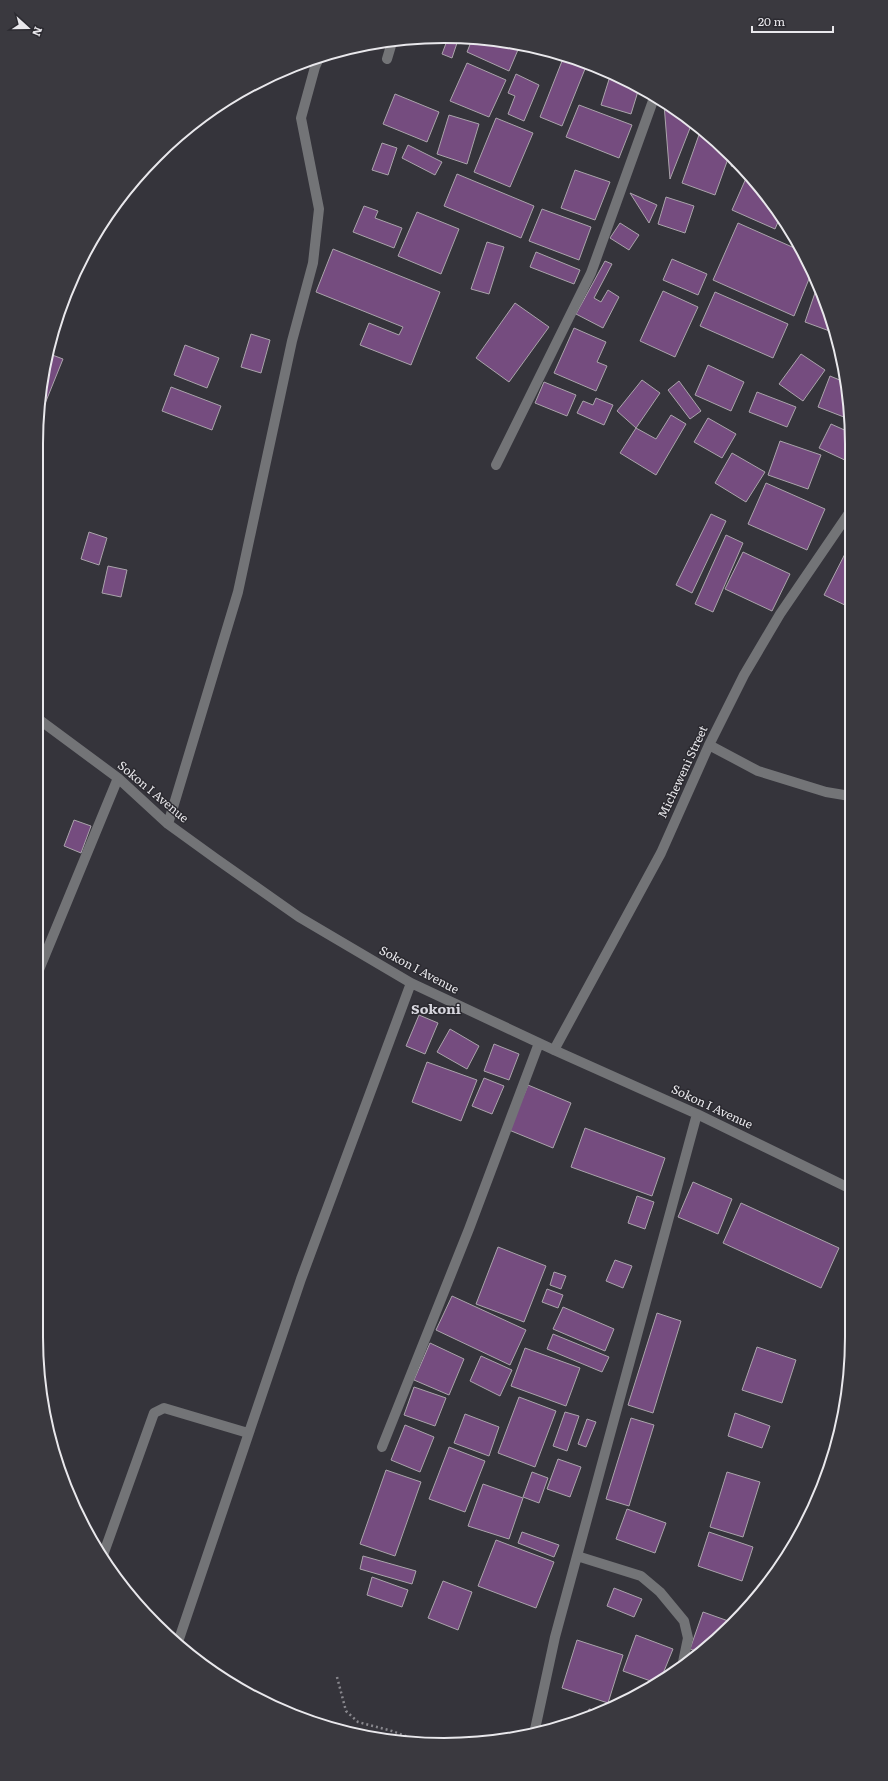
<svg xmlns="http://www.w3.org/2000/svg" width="888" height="1781" font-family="Literata,serif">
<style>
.building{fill:#754c7f;stroke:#aaa4ab}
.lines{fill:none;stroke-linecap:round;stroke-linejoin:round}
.path{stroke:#88878d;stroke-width:2.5;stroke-dasharray:2 3;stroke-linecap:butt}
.minor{stroke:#737477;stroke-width:10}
.labels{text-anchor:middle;stroke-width:3;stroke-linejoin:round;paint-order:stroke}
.street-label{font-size:12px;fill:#e9e8ec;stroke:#2b2a30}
.quarter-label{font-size:14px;font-weight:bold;fill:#d8d7df;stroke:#2b2a30}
.rim{fill:none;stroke:#e9e8ec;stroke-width:2}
</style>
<rect width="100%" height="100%" fill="#35343b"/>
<path class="building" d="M459,37l-7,21 -10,-4 6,-16z
M473,37l47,8 -11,26 -42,-19z
M564,56l23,8 -25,62 -22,-9z
M467,63l39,17 -17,37 -39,-16z
M611,73l13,5 15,10 -8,26 -30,-9z
M516,74l23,11 -15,36 -16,-7 7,-18 -7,-3z
M395,94l44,18 -12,30 -44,-18z
M664,104l28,19 -22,56z
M579,105l53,20 -13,33 -53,-21z
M449,115l30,9 -12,40 -30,-10z
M496,118l37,15 -23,54 -36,-15z
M701,129l12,8 16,19 -14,39 -33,-12z
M382,143l15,5 -9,27 -16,-5z
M408,145l34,17 -7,13 -33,-17z
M733,160l8,9 -10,-3z
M575,170l35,12 -15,38 -34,-12z
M457,174l77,32 -13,32 -77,-32z
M747,176l34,39 -6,14 -43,-19z
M630,193l27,12 -8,18z
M666,197l28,9 -9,27 -27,-9z
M364,206l14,5 -3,7 27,10 -8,20 -41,-16z
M542,209l49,18 -12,33 -50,-19z
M417,212l42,17 -18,45 -43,-18z
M620,223l19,12 -10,15 -19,-12z
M738,223l61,27 12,24 -17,42 -81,-36z
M487,242l17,5 -15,47 -18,-5z
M333,249l107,43 -29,73 -51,-20 9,-22 30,12 4,-8 -87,-35z
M536,252l44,18 -6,14 -44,-17z
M672,259l35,15 -9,21 -35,-15z
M605,261l7,3 -18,34 7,4 7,-12 11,7 -16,31 -27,-14z
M817,287l13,26 5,20 -30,-11z
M663,291l35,16 -23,50 -35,-16z
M715,292l73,32 -15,34 -73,-32z
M515,303l34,24 -40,55 -33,-24z
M574,328l32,14 -9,20 10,4 -11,25 -42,-18z
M251,334l19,6 -9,33 -20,-6z
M185,345l34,13 -12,30 -33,-13z
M47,353l16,6 -23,57 -3,-1z
M801,354l24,16 -22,31 -24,-17z
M708,365l36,17 -13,29 -36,-16z
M830,376l17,7 2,8v28l-31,-12z
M642,380l18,13 -24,35 -19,-17z
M679,381l22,30 -11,8 -22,-29z
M544,382l32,13 -9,21 -32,-13z
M171,387l50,19 -9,24 -50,-19z
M757,392l39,15 -9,20 -38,-15z
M596,398l17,7 -9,20 -27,-12 6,-12 10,4z
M671,415l15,9 -30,51 -36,-22 16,-25 20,11z
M708,418l28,16 -14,24 -28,-16z
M831,424l18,8v30l-30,-14z
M780,441l41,14 -13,34 -40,-14z
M732,453l33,19 -19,30 -31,-19z
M766,483l59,26 -18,41 -59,-26z
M711,514l15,7 -34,72 -16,-8z
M89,532l18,6 -8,27 -18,-6z
M726,535l17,8 -30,69 -18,-8z
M849,546v61l-25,-12z
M743,552l47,22 -18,37 -47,-22z
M108,566l19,4 -6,27 -19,-4z
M74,820l17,6 -10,27 -17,-7z
M419,1015l19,8 -13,31 -19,-8z
M450,1029l29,17 -12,23 -30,-17z
M494,1044l25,10 -10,26 -25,-9z
M427,1062l50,18 -16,41 -49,-19z
M484,1078l20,8 -12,28 -20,-8z
M528,1085l43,18 -18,45 -44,-18z
M585,1128l80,30 -13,38 -81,-29z
M693,1182l39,17 -14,35 -40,-17z
M637,1196l17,6 -9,27 -17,-6z
M741,1203l98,45 -18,40 -98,-45z
M498,1247l48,19 -22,56 -48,-18z
M615,1260l17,6 -9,22 -17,-7z
M554,1272l12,4 -5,13 -11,-4z
M547,1289l16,6 -5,13 -16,-6z
M452,1296l74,34 -16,35 -74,-35z
M563,1307l51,22 -9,22 -52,-22z
M657,1313l24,8 -28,92 -25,-8z
M553,1334l56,23 -7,15 -55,-23z
M430,1343l34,16 -15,36 -35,-15z
M757,1347l39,13 -14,43 -40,-13z
M525,1348l55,20 -14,38 -55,-20z
M481,1356l31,14 -12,26 -30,-15z
M414,1387l32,11 -11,28 -31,-11z
M519,1397l37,14 -21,56 -37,-14z
M565,1412l14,4 -12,35 -14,-5z
M735,1413l35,13 -8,22 -34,-12z
M465,1414l34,13 -10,29 -35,-13z
M631,1418l23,7 -25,81 -23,-7z
M587,1419l9,3 -10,25 -8,-3z
M405,1425l29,12 -14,35 -29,-12z
M449,1447l36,14 -20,51 -36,-13z
M558,1459l23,8 -11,30 -23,-8z
M386,1470l35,12 -26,74 -35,-12z
M532,1472l16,6 -9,25 -16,-6z
M727,1472l33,10 -17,55 -33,-10z
M483,1484l40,14 -14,41 -41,-13z
M627,1509l39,14 -11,30 -39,-14z
M522,1532l37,13 -5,12 -36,-14z
M709,1532l44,15 -11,34 -44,-15z
M496,1540l58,22 -18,46 -58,-22z
M363,1556l53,15 -4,13 -52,-15z
M372,1577l36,13 -6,17 -35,-12z
M443,1581l29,11 -14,38 -30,-12z
M614,1588l28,11 -8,18 -27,-11z
M703,1612l31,11 -33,30 -11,-4z
M636,1635l37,14 -13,32 -4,2 -33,-12z
M577,1640l46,15 -15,48 -46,-15z
M589,1709l12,3 -14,5z"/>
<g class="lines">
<path class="path" d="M337,1677l9,34 12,11 34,9 34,13"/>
<path class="minor" d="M387,59l6,-20
M496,465l95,-192 63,-175
M37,718l81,60 50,46 47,34 84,59 112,66 143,67 143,64 154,75
M709,745l49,26 68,21 24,4
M168,824l70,-232 54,-251 21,-78 6,-54 -18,-91 14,-51 5,-11
M36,977l82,-199
M554,1050l107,-197 48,-108 35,-70 36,-61 69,-101
M382,1447l87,-218 70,-186
M577,1556l64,20 19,16 24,29 4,17 -6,29
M102,1558l52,-145 10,-5 84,25
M177,1645l124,-366 110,-296
M534,1734l21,-97 142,-523"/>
</g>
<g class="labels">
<g class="street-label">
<text transform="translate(683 772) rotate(-65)" y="4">Micheweni Street</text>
<text transform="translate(153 792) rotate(40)" y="4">Sokon I Avenue</text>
<text transform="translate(419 970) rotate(28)" y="4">Sokon I Avenue</text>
<text transform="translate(712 1107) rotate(25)" y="4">Sokon I Avenue</text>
</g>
<g class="quarter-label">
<text x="436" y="1014">Sokoni</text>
</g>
</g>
<path d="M0 0H888V1781H0ZM444 43H444A401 401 0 0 1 845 444V1337A401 401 0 0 1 444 1738H444A401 401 0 0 1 43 1337V444A401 401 0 0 1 444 43Z" fill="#3a393f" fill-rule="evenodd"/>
<path class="rim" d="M444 43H444A401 401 0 0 1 845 444V1337A401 401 0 0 1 444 1738H444A401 401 0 0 1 43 1337V444A401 401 0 0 1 444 43Z"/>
<g transform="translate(28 28) rotate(111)" stroke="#2b2a30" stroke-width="3" paint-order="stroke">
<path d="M0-3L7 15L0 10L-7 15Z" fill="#e9e8ec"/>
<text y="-6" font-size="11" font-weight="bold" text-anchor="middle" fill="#e9e8ec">N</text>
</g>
<path d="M752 26v6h81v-6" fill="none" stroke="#e9e8ec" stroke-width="2"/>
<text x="758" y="26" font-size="12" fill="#e9e8ec" stroke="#2b2a30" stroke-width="3" paint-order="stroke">20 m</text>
</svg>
